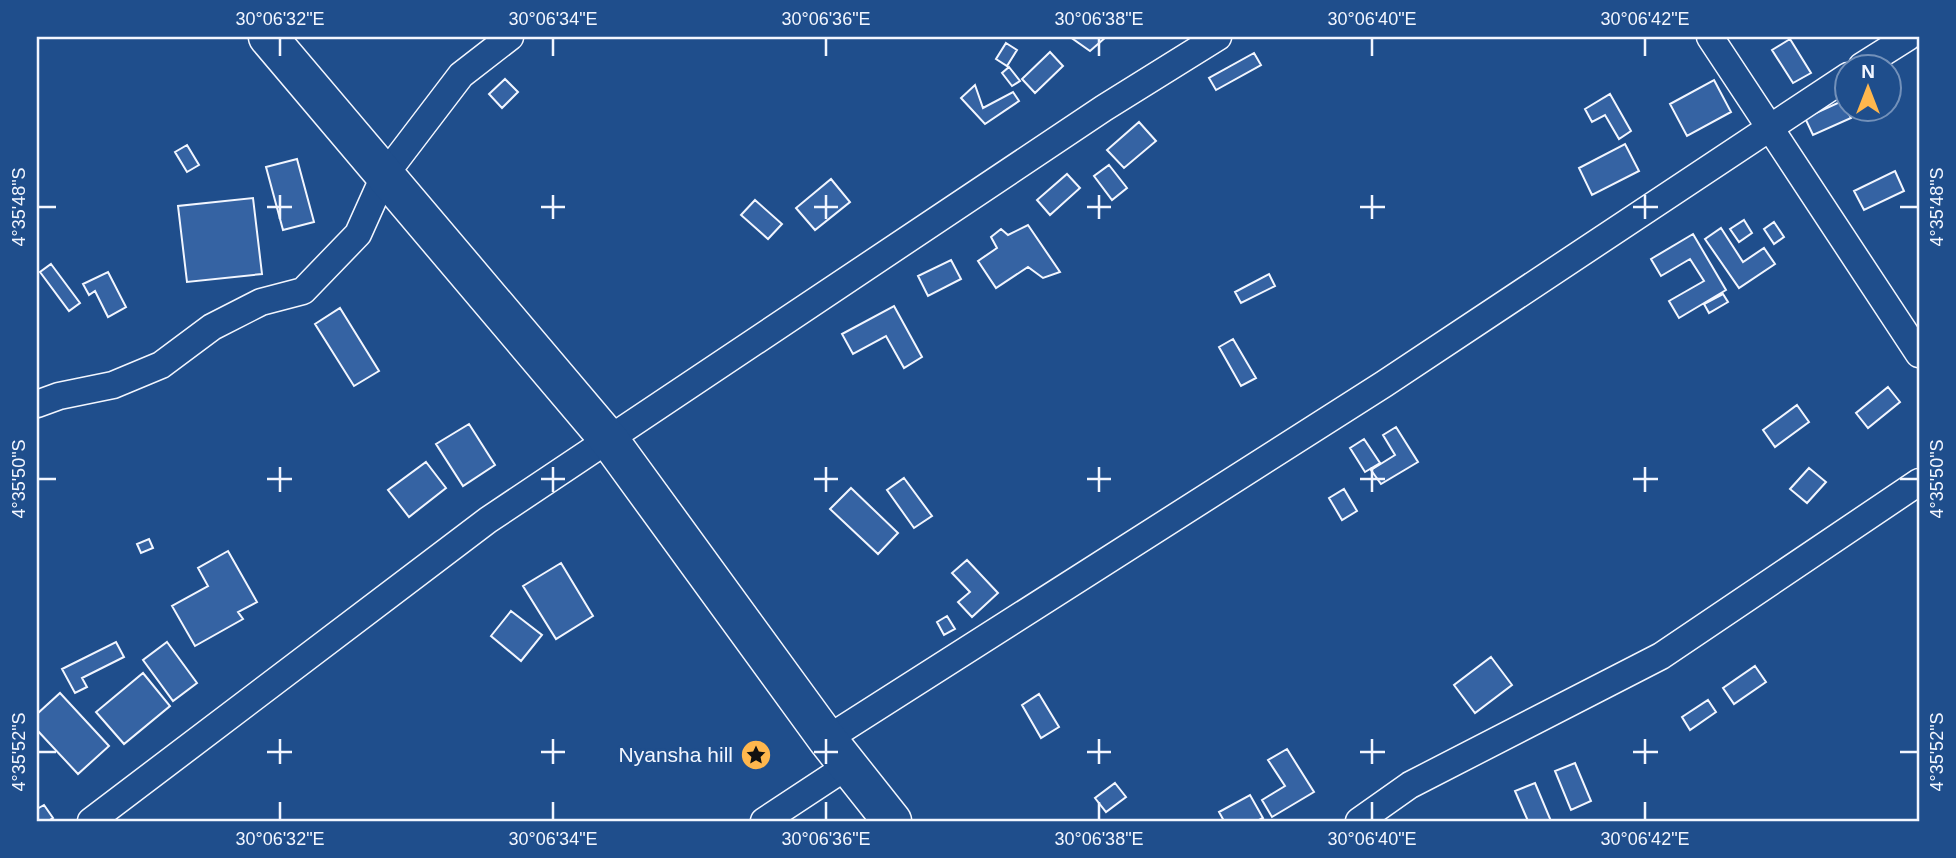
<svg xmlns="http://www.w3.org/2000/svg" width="1956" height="858" font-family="Helvetica,sans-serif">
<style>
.building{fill:#3563a3;stroke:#f2f6ff;stroke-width:2}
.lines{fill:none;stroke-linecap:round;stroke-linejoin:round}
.minor-casing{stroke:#f2f6ff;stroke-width:29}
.trunk-casing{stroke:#f2f6ff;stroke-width:41}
.minor{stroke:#1f4e8c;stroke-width:26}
.trunk{stroke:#1f4e8c;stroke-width:38}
.ticks{fill:none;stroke:#f2f6ff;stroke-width:2.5}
.labels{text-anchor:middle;stroke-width:5;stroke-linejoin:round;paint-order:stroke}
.poi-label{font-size:21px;fill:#f2f6ff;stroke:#1f4e8c;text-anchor:end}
.neatline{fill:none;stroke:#f2f6ff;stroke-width:2.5}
.ticks-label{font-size:18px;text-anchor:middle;fill:#f2f6ff}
</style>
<rect width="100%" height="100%" fill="#1f4e8c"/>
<path class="building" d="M1076,37h30l-16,14 -17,-12z
M1790,39l21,34 -18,10 -21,-33z
M1006,43l11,7 -10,16 -11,-7z
M1050,52l13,14 -28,27 -13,-14z
M1254,53l7,12 -45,25 -7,-12z
M1009,67l11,14 -8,5 -10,-13z
M505,79l13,13 -16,16 -13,-14z
M1714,80l17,32 -44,24 -17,-32z
M975,85l8,23 30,-16 6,9 -34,23 -24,-26z
M1610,94l21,37 -12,8 -14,-24 -13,7 -7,-13z
M1842,101l9,17 -38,17 -8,-17z
M1139,122l17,19 -32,27 -17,-18z
M1625,144l14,27 -47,24 -13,-27z
M187,145l12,20 -12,7 -12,-20z
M297,159l17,63 -31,8 -17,-63z
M1109,165l18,23 -15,12 -18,-24z
M1895,171l9,20 -40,19 -10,-19z
M1067,174l13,14 -30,27 -13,-15z
M831,179l19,23 -35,28 -19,-22z
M253,198l9,76 -75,8 -9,-76z
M755,200l27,24 -14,15 -27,-24z
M1744,220l8,13 -13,9 -9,-13z
M1774,222l10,15 -10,7 -10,-15z
M1028,225l32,47 -17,6 -15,-11 -32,21 -18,-27 19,-13 -6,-11 10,-8 7,6z
M1721,228l22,34 21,-14 11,16 -36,24 -34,-49z
M1693,234l33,56 -47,28 -10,-17 35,-20 -14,-22 -29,17 -10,-17z
M951,260l10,19 -33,17 -10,-20z
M51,264l29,39 -11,8 -29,-39z
M108,272l18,35 -18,10 -13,-26 -6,4 -6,-11z
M1269,274l6,12 -34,17 -6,-11z
M1723,294l5,8 -19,11 -5,-9z
M894,306l28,51 -18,11 -18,-32 -33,18 -11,-20z
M340,308l39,63 -25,15 -39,-62z
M1233,339l23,39 -15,8 -22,-39z
M1888,387l12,15 -32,26 -12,-15z
M1797,405l12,17 -34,25 -12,-17z
M469,424l26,41 -32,21 -27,-42z
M1396,427l22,35 -37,22 -10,-14 24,-15 -12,-20z
M1364,439l16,24 -15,9 -15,-24z
M426,462l20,26 -37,29 -21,-27z
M1809,468l17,14 -19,21 -17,-14z
M904,478l28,38 -18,12 -27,-38z
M851,488l47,45 -20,21 -48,-45z
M1344,489l13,22 -15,9 -13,-22z
M149,539l4,9 -12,5 -4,-9z
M228,551l29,51 -19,10 5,7 -48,27 -23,-40 36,-20 -10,-18z
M967,560l31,33 -26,24 -14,-15 12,-10 -18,-19z
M561,563l32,53 -37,23 -33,-53z
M511,611l31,24 -21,26 -30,-25z
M947,616l8,13 -11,6 -7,-13z
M116,642l8,15 -42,21 5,9 -12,6 -13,-24z
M167,642l30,41 -24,18 -30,-41z
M1491,657l21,28 -37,28 -21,-28z
M1755,666l11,16 -32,22 -11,-16z
M143,673l27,33 -46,38 -28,-32z
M60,693l49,53 -31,28 -41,-44v-16z
M1039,694l20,33 -18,11 -19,-33z
M1708,700l8,12 -26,18 -8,-13z
M1287,749l27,43 -42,25 -10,-17 23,-14 -17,-26z
M1575,763l16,38 -20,9 -16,-39z
M1115,783l11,14 -20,15 -11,-14z
M1535,783l16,38h-23l-13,-30z
M1250,795l13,23 -6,3h-33l-5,-9z
M44,805l9,13 -5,3h-11v-12z"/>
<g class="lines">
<g class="minor-casing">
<path id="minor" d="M1710,37l209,317
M1862,66l46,-29
M37,404l22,-8 54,-11 48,-20 51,-38 49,-25 42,-11 55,-57 26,-58 77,-101 49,-38
M827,739l557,-355 464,-308
M91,821l397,-301 616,-412 114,-71
M764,821l85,-56
M1359,821l51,-36 251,-129 258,-174"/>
</g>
<g class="trunk-casing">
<path id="trunk" d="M268,37l342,404 217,298 65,82"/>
</g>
<use href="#minor" class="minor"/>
<use href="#trunk" class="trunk"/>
</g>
<path class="ticks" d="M280,38v18M553,38v18M826,38v18M1099,38v18M1372,38v18M1645,38v18M280,195v24M553,195v24M826,195v24M1099,195v24M1372,195v24M1645,195v24M38,207h18M267,207h25M541,207h24M814,207h24M1087,207h24M1360,207h25M1633,207h25M1900,207h18M280,467v25M553,467v25M826,467v25M1099,467v25M1372,467v25M1645,467v25M38,479h18M267,479h25M541,479h24M814,479h24M1087,479h24M1360,479h25M1633,479h25M1900,479h18M280,739v25M553,739v25M826,739v25M1099,739v25M1372,739v25M1645,739v25M38,752h18M267,752h25M541,752h24M814,752h24M1087,752h24M1360,752h25M1633,752h25M1900,752h18M280,802v18M553,802v18M826,802v18M1099,802v18M1372,802v18M1645,802v18"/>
<defs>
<g id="sight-disc" transform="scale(1.575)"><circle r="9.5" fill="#ffb74d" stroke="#1f4e8c"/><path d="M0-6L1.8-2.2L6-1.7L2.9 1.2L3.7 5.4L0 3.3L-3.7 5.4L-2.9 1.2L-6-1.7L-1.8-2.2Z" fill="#111"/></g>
</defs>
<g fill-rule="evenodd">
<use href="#sight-disc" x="756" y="755"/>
</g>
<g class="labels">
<g class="poi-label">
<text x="733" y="762">Nyansha hill</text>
</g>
</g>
<rect width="1956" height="858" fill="none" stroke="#1f4e8c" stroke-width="77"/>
<g transform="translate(1868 88)"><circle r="33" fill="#1f4e8c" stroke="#7391ba" stroke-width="2"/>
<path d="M0-5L12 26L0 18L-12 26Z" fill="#ffb74d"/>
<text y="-10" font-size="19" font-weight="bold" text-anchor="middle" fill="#f2f6ff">N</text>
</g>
<rect x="38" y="38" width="1880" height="782" class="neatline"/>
<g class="ticks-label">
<text x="280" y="25">30°06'32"E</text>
<text x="553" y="25">30°06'34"E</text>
<text x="826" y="25">30°06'36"E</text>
<text x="1099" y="25">30°06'38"E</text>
<text x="1372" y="25">30°06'40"E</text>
<text x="1645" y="25">30°06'42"E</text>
<text transform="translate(19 207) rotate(-90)" y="6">4°35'48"S</text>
<text transform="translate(1937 207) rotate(-90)" y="6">4°35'48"S</text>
<text transform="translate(19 479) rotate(-90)" y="6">4°35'50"S</text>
<text transform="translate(1937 479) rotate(-90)" y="6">4°35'50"S</text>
<text transform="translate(19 752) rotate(-90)" y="6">4°35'52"S</text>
<text transform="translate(1937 752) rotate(-90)" y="6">4°35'52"S</text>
<text x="280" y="845">30°06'32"E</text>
<text x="553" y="845">30°06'34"E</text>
<text x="826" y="845">30°06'36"E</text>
<text x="1099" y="845">30°06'38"E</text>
<text x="1372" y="845">30°06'40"E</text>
<text x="1645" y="845">30°06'42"E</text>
</g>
</svg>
